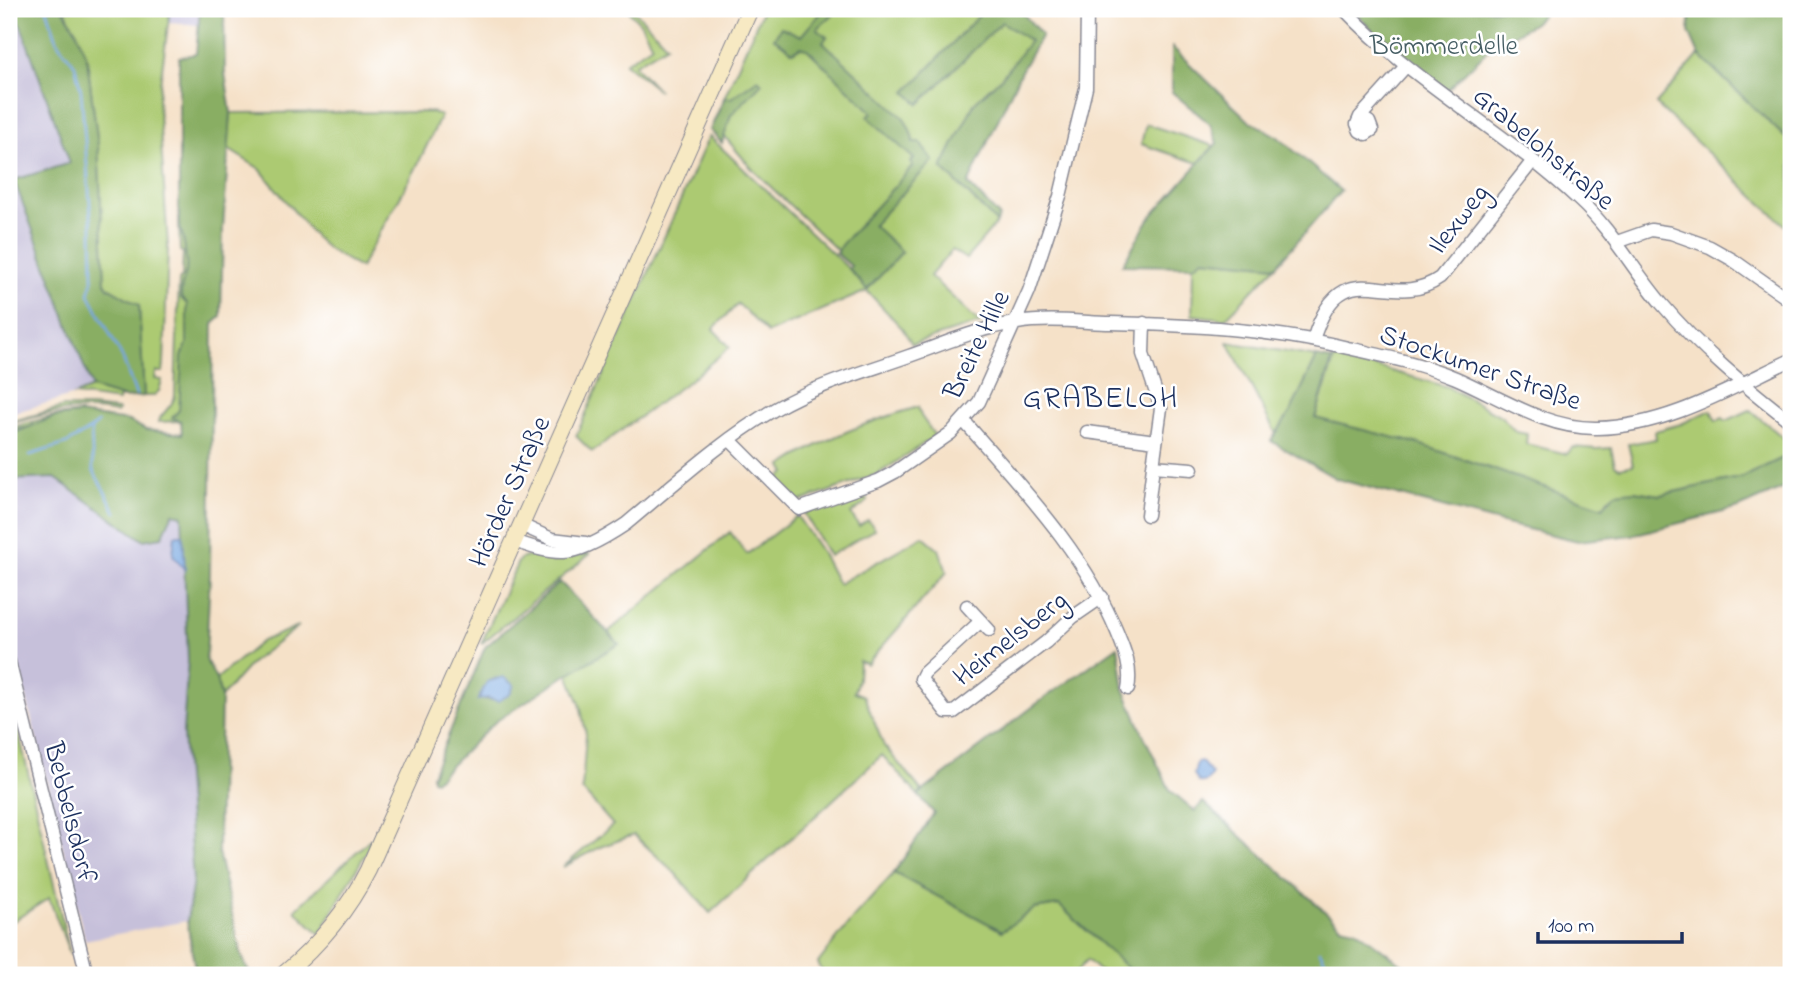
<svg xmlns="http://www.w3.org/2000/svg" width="1800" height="984" font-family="'Indie Flower',sans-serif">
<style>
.industrial{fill:#c6c0da}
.green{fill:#acca72;stroke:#647c68;stroke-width:2}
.forest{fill:#89ae64;stroke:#526e61;stroke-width:2;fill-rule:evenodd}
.water{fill:#77a7e1;stroke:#496ba0;stroke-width:2}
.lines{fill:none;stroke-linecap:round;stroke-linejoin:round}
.stream{stroke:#77a7e1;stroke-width:2.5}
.minor-casing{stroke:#888893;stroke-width:15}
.secondary-casing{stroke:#888893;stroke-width:18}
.minor{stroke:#fff;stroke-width:12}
.secondary{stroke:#f7e9c3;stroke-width:16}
.labels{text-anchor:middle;stroke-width:5;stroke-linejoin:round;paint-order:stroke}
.park-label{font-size:28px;fill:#465e64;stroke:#fff}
.street-label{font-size:28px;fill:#1b2f5e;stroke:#fff}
.neighbourhood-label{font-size:30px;letter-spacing:2px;fill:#1b2f5e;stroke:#fff}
</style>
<rect width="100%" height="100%" fill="#fff"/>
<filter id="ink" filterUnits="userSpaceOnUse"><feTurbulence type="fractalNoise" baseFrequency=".0143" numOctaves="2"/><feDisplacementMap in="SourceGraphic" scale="14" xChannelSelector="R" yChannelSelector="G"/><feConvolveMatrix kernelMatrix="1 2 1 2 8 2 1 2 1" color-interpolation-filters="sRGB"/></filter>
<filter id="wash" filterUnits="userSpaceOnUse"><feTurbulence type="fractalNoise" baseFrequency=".00686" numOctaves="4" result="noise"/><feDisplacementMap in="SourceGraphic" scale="28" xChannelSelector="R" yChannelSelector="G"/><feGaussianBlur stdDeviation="1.57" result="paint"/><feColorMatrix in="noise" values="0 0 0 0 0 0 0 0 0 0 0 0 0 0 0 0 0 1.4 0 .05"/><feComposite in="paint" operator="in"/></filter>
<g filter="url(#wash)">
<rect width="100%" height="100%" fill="#f5e1c8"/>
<path class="industrial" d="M9,9h6l55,155 -56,16 78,208 -17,7 -66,19z
M166,9h32v16l-30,-3 2,-7z
M55,478l88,62 30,-28 9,3 6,144 -5,74 10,147 -6,41 -102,19 -71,-293 4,-1 -9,-39v-127z
M9,690l9,39 -9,2z"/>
<path class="green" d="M65,9l105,1 -12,89 10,147 -4,117 -1,9h-7l-1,7 7,1 -3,11 -6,5h-9l-5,-91 -31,-18 -3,-5 -7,-137 -11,-86z
M627,9h6l34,36 -33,20 25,26 -34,-28 27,-18 -11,-21z
M763,9h256l12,32 -30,37 -26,24 -33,66 55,55 -31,36 -14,-9 -22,26 50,47 -68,21 -10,-16 -35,-37 -99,42 -30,-29 -25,25 17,18 -40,33 -98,72 -16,-16 133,-300 140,133 18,21 35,-38 -66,1 2,-2 -85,-81 -40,-47z
M1699,55l92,88v88l-135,-127z
M432,112l9,4 -26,54 -55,98 -32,-19 -13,-12 -55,-68 -32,-20 3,-36z
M1146,124l68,22 -16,17 -57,-19z
M179,225c4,9 10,41 6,50 -3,10 -4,12 -4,22l6,7v40l-5,12 -1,65 -23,1c4,-10 14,-14 17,-26l4,-116 3,-3 1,-25 -3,-1z
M1203,259l73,7 -51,53 -33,-4 1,-49z
M1228,342l89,15 -27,56 -14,21z
M1335,357l28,6 85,24 53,29 15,16 11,2 -1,10 41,10 6,-7 24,2 14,-1 4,17 5,3 13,-3 -5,-21 28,-5 -1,-8 26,-7 30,-14 5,11 7,-3 3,3 24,-11 41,34v10l-48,23 -83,18 -26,-4 -26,8 -5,8 -288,-89z
M92,388l33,10 -6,-1 -1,4 -43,-6z
M64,407h27l27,3 -1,3c-41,-8 -69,0 -108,11v-2z
M918,407l3,9 14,20 -57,38 -79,28 -22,-23 9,-6 -4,-7c42,-28 88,-45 136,-59z
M81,413v1l-61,15 -11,6v-7l45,-12z
M863,493l5,8 -17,13 8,12 9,-6 7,9 -46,27 -25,-43z
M797,516l22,32 19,36 85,-48 16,13 8,23 -80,92 -8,-3 -1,18 -4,13 10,4 20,50 38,45 -4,4 -36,-40 -172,158 -36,-41 -40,-37 -34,12 -37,20 50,-42 -31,-35 4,-56 -6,-30 -12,-30 51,-30 -11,-12 122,-100 17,22z
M534,551c19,5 36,9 55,2v2l-108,89 37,-82 2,-3 13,-4z
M299,626l-47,36 -31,35 -5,-18 46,-38z
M18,729l52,225 -21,-56 -40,26v-193z
M369,840h4l-53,94 -25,-24z
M894,873l108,57 32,-21 25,-4 76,70h-31l-17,-15 -13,15h-250l-6,-12 36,-46z"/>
<path class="forest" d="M15,9h48l14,23 10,27 11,86 7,137 3,5 31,18 5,91 -19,2 -33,-10 -78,-208 56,-17z
M200,9h24l1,64 6,40 -8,116 -2,88 -8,7 -3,249 -4,87 10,19 5,18 -3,155 23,102 9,21h-54l-9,-54 6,-41 -10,-147 5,-74 -6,-144 -9,-2 -11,24 -19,3 -88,-62 -46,2v-45l45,-18 25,-3 50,7 17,9 36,4 -1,-13 -9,-3 7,-8 3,-54 5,-12v-40l-6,-6c0,-11 1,-13 4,-22 4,-10 -2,-42 -6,-51v-168l17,-3z
M824,9h15l-22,20 10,8 -4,5 81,76c4,8 9,16 9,24h6l14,19 -60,64 29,27 -35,38 -18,-21 2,-3 -15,-13 5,-8 72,-79 -2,-4 3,-3 -46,-42 4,-5 -65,-63 -6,-2 -8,5 -19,-14 7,-11 20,9z
M985,9h34l23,26 -21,36 -53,113 31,32 -2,7 -55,-55 33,-66 26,-24 29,-37 -28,-19 -83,82 -13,-12z
M1352,9h196l-14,14 -46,27 -43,42 -69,-58z
M1691,9h100v134l-92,-88 -10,-23z
M1172,47l76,73 30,17 63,54 -65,75 -73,-7 -10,7 -71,-1 27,-46 68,-76 -7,-19 -38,-32z
M758,79l4,4 -31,32 -9,28 -12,-13 15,-33 6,1z
M1317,357l15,3 -17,58 101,25 187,64 12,-14 19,-2 26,4 83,-18 48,-23v31l-52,23 -107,27 -54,6 -72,-17 -169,-45 -66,-38 19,-28z
M560,582l59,62 -51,30 -73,48 -59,58 -4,-1v-4l53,-128zM496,678l18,7 -4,9 -18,6 -14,-1 10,-17z
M1118,646l6,43 20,47 26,54 25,21 8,-9 138,124 14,3 54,40 21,6h-295l-76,-70 -25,4 -32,22 -108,-58 40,-60 -16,-18 121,-93z"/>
<path class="water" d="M175,535h8l2,35 -12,-15z
M503,677l11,8 -4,9 -12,7 -11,-3 -9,2 9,-18z
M1201,761l11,13c-3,6 -6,9 -13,8l-5,-8 3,-12z"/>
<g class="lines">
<path class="stream" d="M47,9l11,34 17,22 6,26 11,137 1,50 -4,16 34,65 13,36
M98,423l-7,6 2,41 23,42
M30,455l36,-11 25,-15
M1320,951l13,24"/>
</g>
</g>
<g filter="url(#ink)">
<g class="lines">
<g class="minor-casing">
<path id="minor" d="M1344,9c70,74 161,122 235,191 33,30 54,70 83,104 38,45 83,82 129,118
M1360,117l9,5 3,8 -6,4 -6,-3 -3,-7 3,-7 46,-51
M1617,242l34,-12 20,3 39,14 23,13 58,41
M1144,323l-1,31 18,54 -8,58 39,3
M1313,340c29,-95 76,-26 127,-62l92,-116
M964,421c57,66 119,129 153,211 8,19 15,36 11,57
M1087,432l69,9
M730,440l69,69 79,-28 17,-9 56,-39 28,-31 50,-111 31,-95 26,-108 1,-79
M1147,515l6,-49
M521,525l31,14 34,4
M514,541c15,5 33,12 50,11 18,0 47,-18 62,-28 47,-39 96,-84 149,-115 41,-24 89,-37 134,-53 35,-12 71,-29 108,-33 30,-5 63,-1 94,0 79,2 160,6 237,25 36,8 74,16 108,30 46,20 90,51 141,50 69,-1 134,-40 194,-68
M967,606l22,24
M981,621l-57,52 -3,6 25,33h8l92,-70 27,-25 29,-20
M9,661l78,314"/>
</g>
<g class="secondary-casing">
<path id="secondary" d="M283,975c36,-30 64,-63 85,-105l382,-861"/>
</g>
<use href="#minor" class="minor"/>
<use href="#secondary" class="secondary"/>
</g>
</g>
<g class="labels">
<g class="park-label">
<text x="1444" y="54">Bömmerdelle</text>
</g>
<g class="street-label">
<text transform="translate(1545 147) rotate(40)" y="10">Grabelohstraße</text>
<text transform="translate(1457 218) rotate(-52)" y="10">Ilexweg</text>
<text transform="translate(975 344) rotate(-64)" y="10">Breite Hille</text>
<text transform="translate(1481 366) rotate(19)" y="10">Stockumer Straße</text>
<text transform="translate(508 491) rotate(-66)" y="10">Hörder Straße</text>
<text transform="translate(1009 637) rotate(-38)" y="10">Heimelsberg</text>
<text transform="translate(72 812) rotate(76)" y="10">Bebbelsdorf</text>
</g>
<g class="neighbourhood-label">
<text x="1101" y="407">GRABELOH</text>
</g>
</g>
<rect width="1800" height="984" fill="none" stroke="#fff" stroke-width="35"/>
<path d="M1538 932v10h144v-10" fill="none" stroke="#1b2f5e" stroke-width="3.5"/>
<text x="1548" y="932" font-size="21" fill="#1b2f5e" stroke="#ffffff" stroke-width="5" paint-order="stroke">100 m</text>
</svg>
